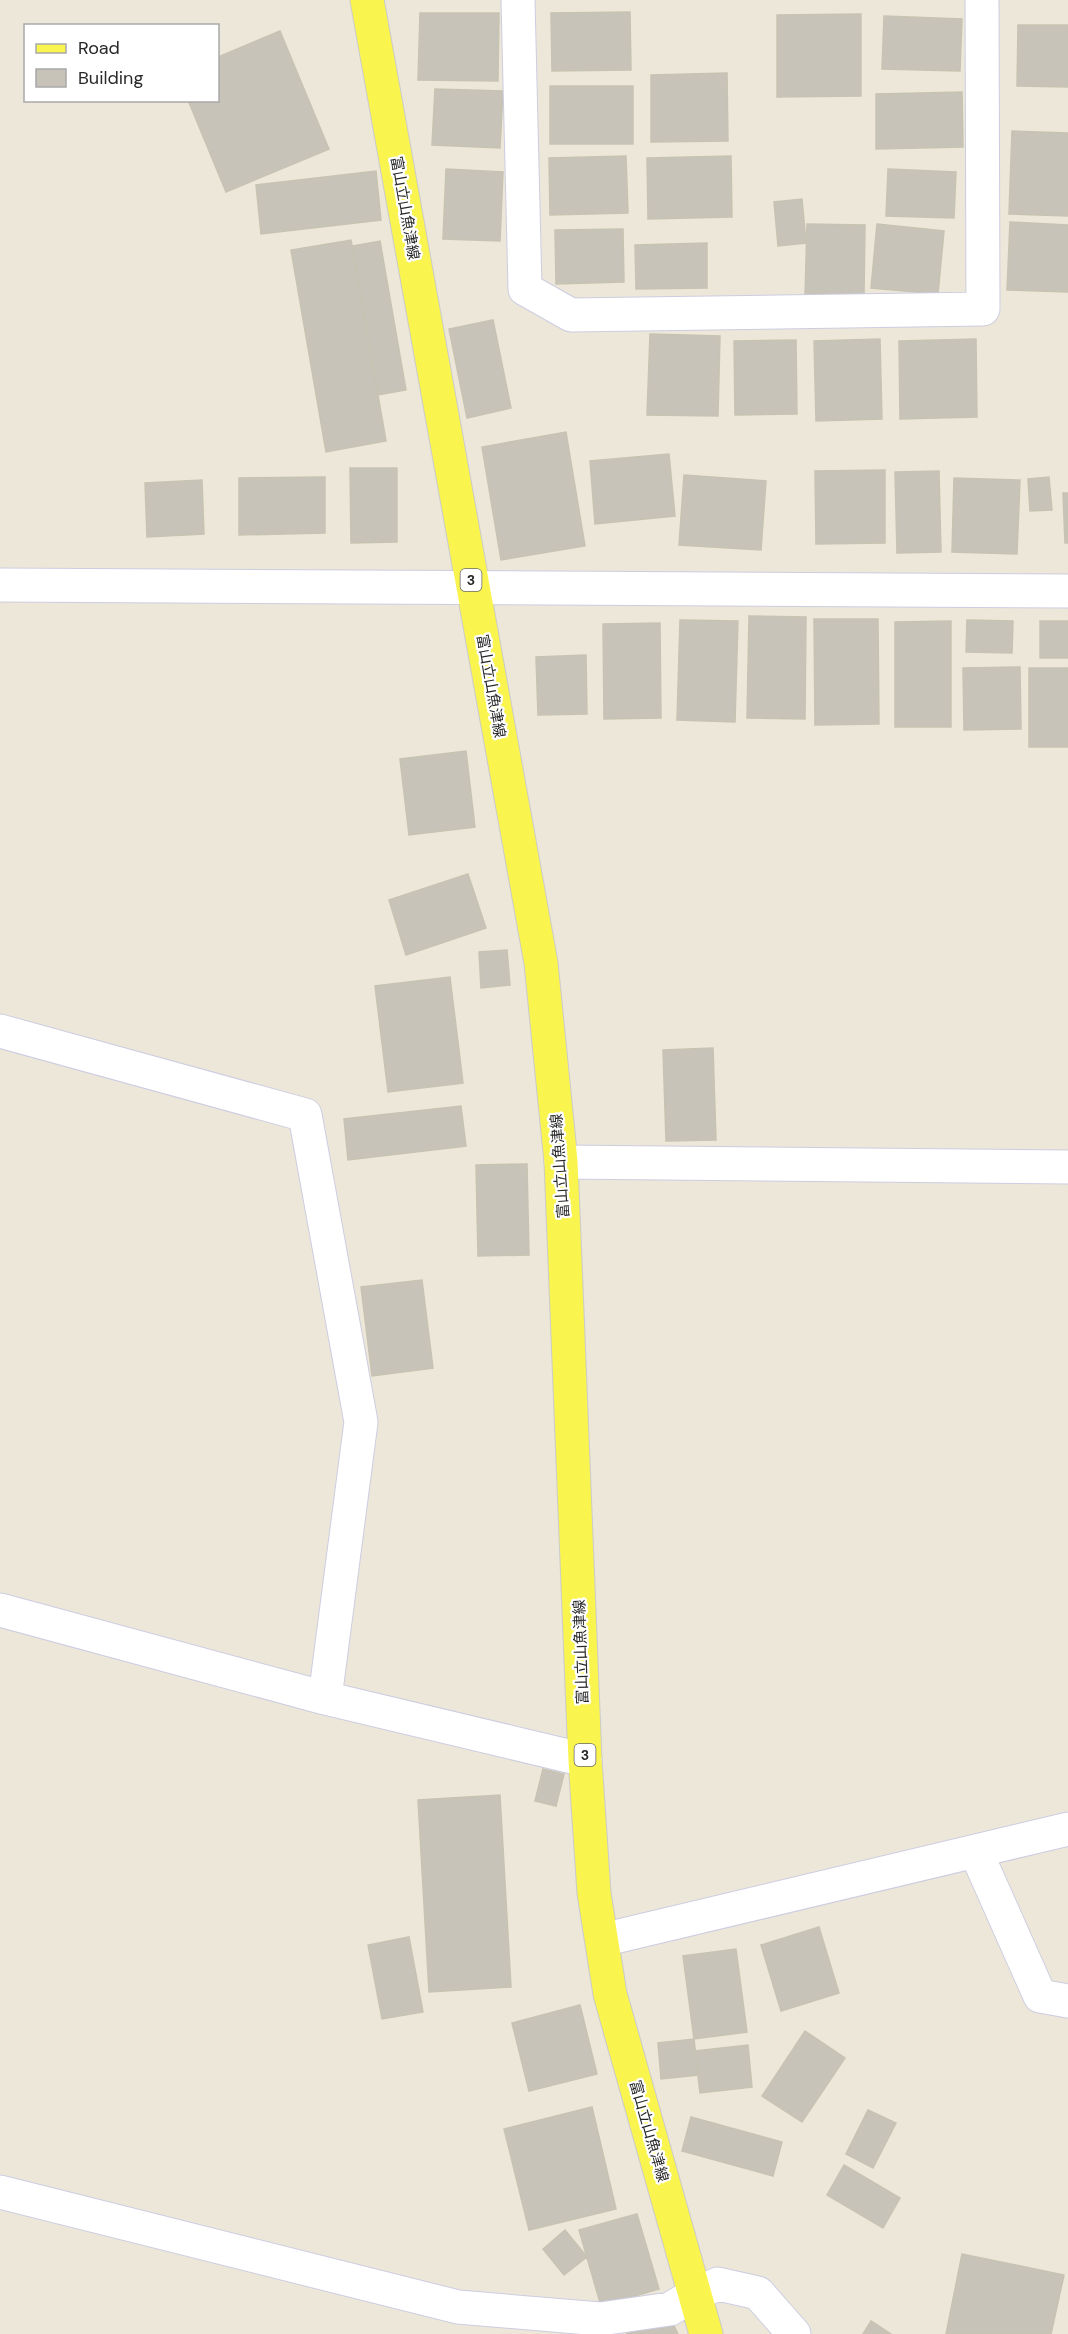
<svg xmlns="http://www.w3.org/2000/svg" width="1068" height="2334" font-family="'DM Sans','Noto Sans JP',sans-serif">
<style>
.building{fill:#c7c3b8;stroke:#c7c3b2;stroke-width:1.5}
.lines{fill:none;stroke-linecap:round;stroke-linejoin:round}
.minor-casing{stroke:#cdcde2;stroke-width:35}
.major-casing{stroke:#cbcbcb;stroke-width:35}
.minor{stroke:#fff;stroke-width:33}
.major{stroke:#faf44e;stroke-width:33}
.labels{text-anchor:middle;stroke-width:4.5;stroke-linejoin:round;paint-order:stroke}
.shield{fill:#fff;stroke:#686868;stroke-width:1.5}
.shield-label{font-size:14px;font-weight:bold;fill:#282828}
.street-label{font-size:15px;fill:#282828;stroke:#fff}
</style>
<rect width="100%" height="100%" fill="#ece7d8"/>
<path class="building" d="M630,12l1,58 -79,1 -1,-58z
M420,13h79l-1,68 -80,-1z
M861,14v82l-84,1v-82z
M884,16l78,3 -2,52 -78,-2z
M1018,25h50v62l-51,-1z
M280,31l49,118 -103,43 -38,-92h30v-43z
M727,73l1,68 -77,1v-67z
M550,86h83v58h-83z
M435,89l68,2 -3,57 -68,-3z
M962,92l1,55 -87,2v-55z
M1012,131l56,2v83l-59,-2z
M626,156l2,57 -78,2 -1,-57z
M731,156l1,61 -84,2 -1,-61z
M446,169l57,3 -3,69 -57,-2z
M888,169l68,3 -2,46 -68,-2z
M376,171l5,49 -120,14 -5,-49z
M802,199l4,44 -28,3 -4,-44z
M1010,222l58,3v67l-61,-2z
M807,224l58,1 -1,72 -59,-1z
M877,224l67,7 -6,63 -67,-6z
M623,229l1,53 -68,2 -1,-54z
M351,240l35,201 -60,11 -35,-202z
M380,241l26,149 -28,5 -26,-149z
M707,243v45l-71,1 -1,-44z
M493,320l18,88 -44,10 -18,-89z
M650,334l70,2 -2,80 -71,-1z
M880,339l2,80 -66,2 -2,-80z
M976,339l1,78 -77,2 -1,-78z
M796,340l1,74 -62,1 -1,-74z
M566,432l19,114 -84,14 -19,-113z
M669,454l6,62 -80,8 -5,-63z
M350,468h47v74l-46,1z
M885,470v73l-69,1 -1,-73z
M939,471l2,81 -44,1 -2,-81z
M684,475l82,6 -5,69 -82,-5z
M325,477v56l-86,2v-57z
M1049,477l3,33 -22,1 -2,-32z
M954,478l66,2 -3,74 -65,-2z
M202,480l2,54 -57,3 -2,-54z
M1063,493h5v50h-3z
M749,616l57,1 -1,102 -58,-1z
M814,619h64l1,105 -64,1z
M680,620l58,1 -3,101 -58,-2z
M967,620l46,1 -1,32 -46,-1z
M951,621v106h-56v-105z
M1040,621h28v37h-28z
M660,623l1,95 -57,1 -1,-95z
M586,655l1,59 -49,1 -2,-58z
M1020,667l1,62 -57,1 -1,-62z
M1029,668h39v79h-39z
M466,751l9,76 -66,8 -9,-76z
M468,874l18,54 -80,27 -17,-55z
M507,950l3,35 -29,3 -2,-36z
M450,977l13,106 -75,9 -13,-106z
M713,1048l3,92 -50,1 -3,-91z
M461,1106l5,40 -118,14 -4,-41z
M527,1164l2,91 -51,1 -2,-91z
M422,1280l11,88 -61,8 -11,-89z
M543,1769l21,5 -8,32 -21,-5z
M500,1795l11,192 -82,5 -11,-192z
M819,1927l20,66 -58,18 -20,-66z
M409,1937l14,75 -41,7 -14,-74z
M736,1949l11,83 -53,7 -11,-83z
M580,2005l17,69 -68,17 -17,-68z
M805,2031l40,27 -43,64 -40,-26z
M694,2039l4,36 -37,4 -3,-36z
M748,2045l4,42 -52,6 -5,-42z
M592,2107l24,102 -87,21 -25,-101z
M868,2110l28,13 -23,45 -27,-14z
M691,2117l91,25 -9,34 -91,-25z
M844,2165l56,33 -17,30 -56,-33z
M637,2214l22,75 -58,17 -22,-76z
M565,2230l22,27 -23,18 -21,-26z
M962,2254l102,21 -13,59h-105z
M668,2313l10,21h-52z
M871,2321l20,13h-28z"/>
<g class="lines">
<g class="minor-casing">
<path id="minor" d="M518,0l7,289 46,26 412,-6 -1,-309
M0,585l1068,6
M0,1031l305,84 56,307 -36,276
M561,1162l507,5
M0,1610l325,88 260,62
M976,1852l64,144 28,5
M602,1940l466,-111
M0,2192l458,115 142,12 70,-10 25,-15 23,-10 40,9 36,41"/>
</g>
<g class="major-casing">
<path id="major" d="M367,0l174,963 20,199 24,598 9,133 16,101 96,340"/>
</g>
<use href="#minor" class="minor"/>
<use href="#major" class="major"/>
</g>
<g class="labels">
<g class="shield">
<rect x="460.5" y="569" width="21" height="22" rx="4.5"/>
<rect x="574.5" y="1744" width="21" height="22" rx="4.5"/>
</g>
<g class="shield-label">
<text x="471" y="585">3</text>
<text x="585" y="1760">3</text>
</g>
<g class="street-label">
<text transform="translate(405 208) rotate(80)" y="5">富山立山魚津線</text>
<text transform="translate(491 686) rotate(80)" y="5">富山立山魚津線</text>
<text transform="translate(560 1166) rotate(-94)" y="5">富山立山魚津線</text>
<text transform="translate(581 1652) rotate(-92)" y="5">富山立山魚津線</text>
<text transform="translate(649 2131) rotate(74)" y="5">富山立山魚津線</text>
</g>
</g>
<rect x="24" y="24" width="195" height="78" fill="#ffffff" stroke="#a9a9a9" stroke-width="1.5"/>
<rect x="36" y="44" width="30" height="9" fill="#faf44e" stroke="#a9a9a9" stroke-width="1.5"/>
<text x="78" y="54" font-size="18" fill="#282828">Road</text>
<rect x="36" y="69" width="30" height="18" fill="#c7c3b8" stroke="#a9a9a9" stroke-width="1.5"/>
<text x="78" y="84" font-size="18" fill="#282828">Building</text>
</svg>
